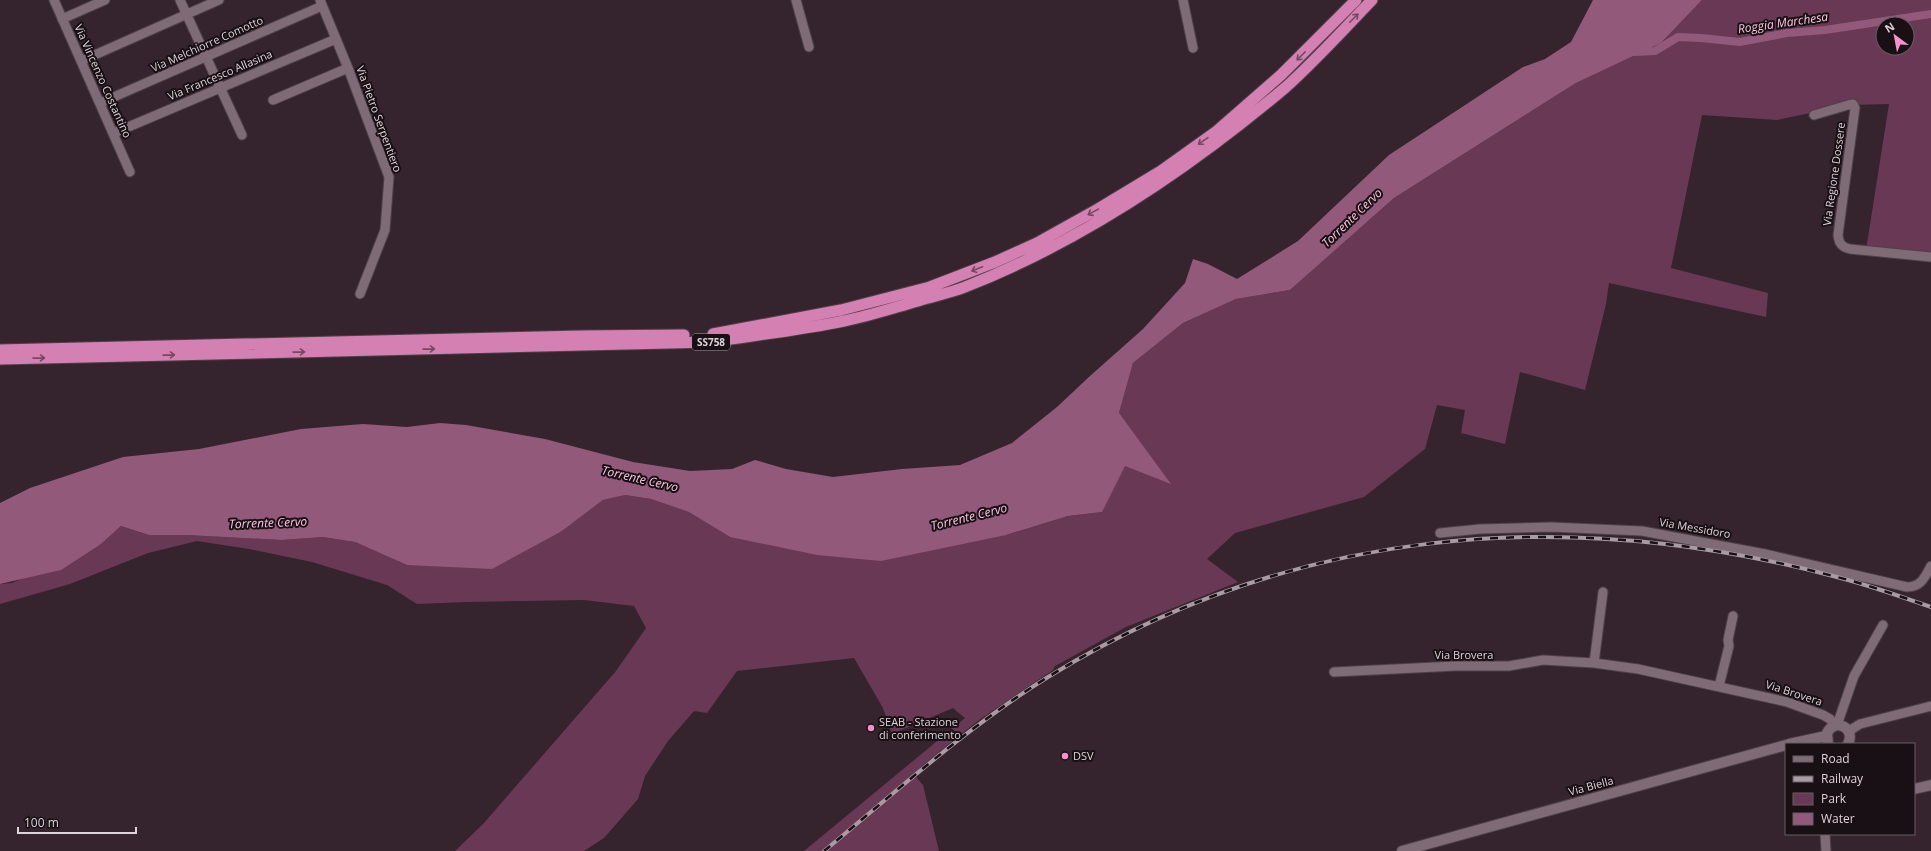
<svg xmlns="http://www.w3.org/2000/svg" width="1931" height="851" font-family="'Open Sans',sans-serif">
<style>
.green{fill:#693855;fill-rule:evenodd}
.water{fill:#92597a}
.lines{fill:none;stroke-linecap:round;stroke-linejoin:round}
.canal{stroke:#92597a;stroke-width:8}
.minor-casing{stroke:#4e4049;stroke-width:11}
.tertiary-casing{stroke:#4e4049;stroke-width:12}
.trunk-casing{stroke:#4e4049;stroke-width:13}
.minor{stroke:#7f6b76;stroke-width:9}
.tertiary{stroke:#7f6b76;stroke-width:10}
.trunk{stroke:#d480b2;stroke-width:11}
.rail-casing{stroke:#a89ba3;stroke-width:4}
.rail{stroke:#181014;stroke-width:2.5;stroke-dasharray:8;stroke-linecap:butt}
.oneway{stroke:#764863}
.poi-dot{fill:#f790cd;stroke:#181014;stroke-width:1.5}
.labels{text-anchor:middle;stroke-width:4;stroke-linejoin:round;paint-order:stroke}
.shield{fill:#181014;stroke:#a3989e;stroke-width:1}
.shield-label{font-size:10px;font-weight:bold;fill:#ded3d9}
.street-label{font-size:11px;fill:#ded3d9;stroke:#181014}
.poi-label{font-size:11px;fill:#ded3d9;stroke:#181014;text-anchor:start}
.water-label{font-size:12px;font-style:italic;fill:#f9c5e1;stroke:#181014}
</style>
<rect width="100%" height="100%" fill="#35242e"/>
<path class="green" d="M1702,0h229v257l-65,-7 23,-146 -41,1 -71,15 -75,-5 -31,153 97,25 -2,24 -157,-34 -3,21 -21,86 -65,-18 -15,72 -44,-11 4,-23 -28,-5 -12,44 -61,48 -129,36 -28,26 31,23 -112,45 -71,39 -2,4 -74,50 -57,46 -6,11 7,8 16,66h-135l161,-133 -12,-10 -61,26 -9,-26 -29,-50 -117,13 -30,42 -13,-2 -26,30 -23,35 -7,23 -34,39 -20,13h-129l29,-28 132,-152 30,-43 -12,-22 -50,-6 -118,2 -49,2 -30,-19 -75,-23 -63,-13 -52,-8 -49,12 -78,31 -70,20v-20l12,-1 89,-39 20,-18 28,9h38l95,5 41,-3 32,5 52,23 155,-34 41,-31 22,-5 26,4 39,13 40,25 276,-2 62,-19 34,-4 17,-99 14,-50 50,-40 53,-24 54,-9 104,-92 182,-115 85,-40zM1883,24h24v24h-24z"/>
<path class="water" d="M1593,0h109l-41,43 -85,40 -182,115 -104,92 -54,9 -53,24 -50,40 -14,50 52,71 -46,-18 -23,46 -34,4 -62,19 -125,26 -64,-6 -87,-18 -41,-25 -38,-13 -26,-4 -22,5 -41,31 -70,38 -85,-4 -52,-23 -32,-5 -41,3 -95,-5h-38l-28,-9 -20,18 -40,26 -61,14v-81l30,-15 93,-31 76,-8 102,-20 62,-5 44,3 33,-4 26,2 79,14 88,23 57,9 42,-2 23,-9 31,9 47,8 69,-8 58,-4 52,-22 45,-36 33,-31 53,-47 42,-46 8,-24 15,5 29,15 61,-38 91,-86 134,-88 22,-8 26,-17z"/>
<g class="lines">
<path class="canal" d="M1633,50l2,2 20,-1 23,-14 23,1 39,4 47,-9 38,-3 106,-16"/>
<g class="minor-casing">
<path id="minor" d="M54,0l76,172
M180,0l62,135
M320,0l28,68 41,109 -4,53 -25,64
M796,0l13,47
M1183,0l10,48
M62,19l43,-19
M81,61l138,-61
M273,100l75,-32
M100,103l222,-97
M1814,115l34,-10 5,-1 2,4 -17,127c1,9 4,12 12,14l81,8
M114,133l222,-94
M1440,533l40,-4 71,-2 91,4 123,23 142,33c14,0 18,-10 24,-21
M1594,663l9,-71
M1334,672l122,-6h53l34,-6 51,3 44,6 149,33 36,13 7,4 4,6
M1719,686l10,-40 -1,-6 5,-24
M1837,725l17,-49 29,-51
M1849,731l11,-7 71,-18
M1825,834l1,17"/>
</g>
<g class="tertiary-casing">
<path id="tertiary" d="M1789,744l37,-8
M1828,744l-1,-11c8,-16 29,-5 21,11
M1914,789l17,-4
M1402,851l384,-106"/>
</g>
<g class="trunk-casing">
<path id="trunk" d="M713,334l128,-24 89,-23 65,-25 42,-19 61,-34 63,-38 56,-40 64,-56 75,-75
M0,350l583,-14 101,-1
M0,359l711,-17c45,-7 89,-12 133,-21 25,-5 49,-13 74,-20 15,-5 32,-8 47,-14 117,-46 225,-119 321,-200 30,-27 58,-58 86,-87"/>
</g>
<use href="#minor" class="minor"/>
<use href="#tertiary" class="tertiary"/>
<use href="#trunk" class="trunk"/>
<g class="rail-casing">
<path id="rail" d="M824,851c73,-60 143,-124 224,-174 243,-149 512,-173 785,-101 33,8 66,20 98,31"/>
</g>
<use href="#rail" class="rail"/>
</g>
<defs><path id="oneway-shaft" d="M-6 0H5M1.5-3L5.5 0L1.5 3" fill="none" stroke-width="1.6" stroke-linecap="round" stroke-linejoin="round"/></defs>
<g class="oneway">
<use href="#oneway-shaft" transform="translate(1354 18) rotate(-45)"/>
<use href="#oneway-shaft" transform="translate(1301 56) rotate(135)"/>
<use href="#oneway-shaft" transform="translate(1203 141) rotate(145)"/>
<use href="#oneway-shaft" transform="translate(1093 212) rotate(151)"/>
<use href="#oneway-shaft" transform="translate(977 269) rotate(159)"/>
<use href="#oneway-shaft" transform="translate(429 349) rotate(-1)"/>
<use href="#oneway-shaft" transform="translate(299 352) rotate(-1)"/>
<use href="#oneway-shaft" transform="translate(169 355) rotate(-1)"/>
<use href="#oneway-shaft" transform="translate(39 358) rotate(-1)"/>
</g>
<g class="poi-dot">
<circle cx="871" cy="728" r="4"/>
<circle cx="1065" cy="756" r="4"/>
</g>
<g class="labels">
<rect class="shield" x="692" y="334" width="38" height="16" rx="3"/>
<g class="shield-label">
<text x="711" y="346">SS758</text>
</g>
<g class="street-label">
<text transform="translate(207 44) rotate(-24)" y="4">Via Melchiorre Comotto</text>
<text transform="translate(220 75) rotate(-23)" y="4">Via Francesco Allasina</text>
<text transform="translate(103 81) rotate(66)" y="4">Via Vincenzo Costantino</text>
<text transform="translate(379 119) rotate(70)" y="4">Via Pietro Serpentiero</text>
<text transform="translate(1834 174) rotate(-82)" y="4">Via Regione Dossere</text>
<text transform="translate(1695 528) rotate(10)" y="4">Via Messidoro</text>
<text x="1464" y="659">Via Brovera</text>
<text transform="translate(1794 693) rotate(18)" y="4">Via Brovera</text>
<text transform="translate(1591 786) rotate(-15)" y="4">Via Biella</text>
</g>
<g class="poi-label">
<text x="879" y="726">SEAB - Stazione<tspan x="879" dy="13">di conferimento</tspan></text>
<text x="1073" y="760">DSV</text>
</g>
<g class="water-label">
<text transform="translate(1783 23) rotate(-8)" y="4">Roggia Marchesa</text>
<text transform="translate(1352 218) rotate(-44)" y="4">Torrente Cervo</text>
<text transform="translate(640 479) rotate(13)" y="4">Torrente Cervo</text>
<text transform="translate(969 517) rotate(-14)" y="4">Torrente Cervo</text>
<text transform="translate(268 523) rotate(-2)" y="4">Torrente Cervo</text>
</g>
</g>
<rect x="1785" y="743" width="130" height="92" fill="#181014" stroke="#675e63"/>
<rect x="1793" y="756" width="20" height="6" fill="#7f6b76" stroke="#675e63"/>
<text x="1821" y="763" font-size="12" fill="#ded3d9">Road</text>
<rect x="1793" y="776" width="20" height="6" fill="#a89ba3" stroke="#675e63"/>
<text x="1821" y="783" font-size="12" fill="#ded3d9">Railway</text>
<rect x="1793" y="793" width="20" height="12" fill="#693855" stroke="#675e63"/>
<text x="1821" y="803" font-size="12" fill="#ded3d9">Park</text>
<rect x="1793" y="813" width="20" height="12" fill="#92597a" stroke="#675e63"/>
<text x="1821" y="823" font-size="12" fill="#ded3d9">Water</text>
<g transform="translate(1895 36) rotate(328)"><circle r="19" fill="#181014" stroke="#675e63"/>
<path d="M0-3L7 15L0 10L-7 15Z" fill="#f790cd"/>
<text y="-6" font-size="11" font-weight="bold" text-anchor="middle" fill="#ded3d9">N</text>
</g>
<path d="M18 827v6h118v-6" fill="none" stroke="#ded3d9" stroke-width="2"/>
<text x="24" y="827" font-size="12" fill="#ded3d9" stroke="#181014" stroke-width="3" paint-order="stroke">100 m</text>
</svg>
